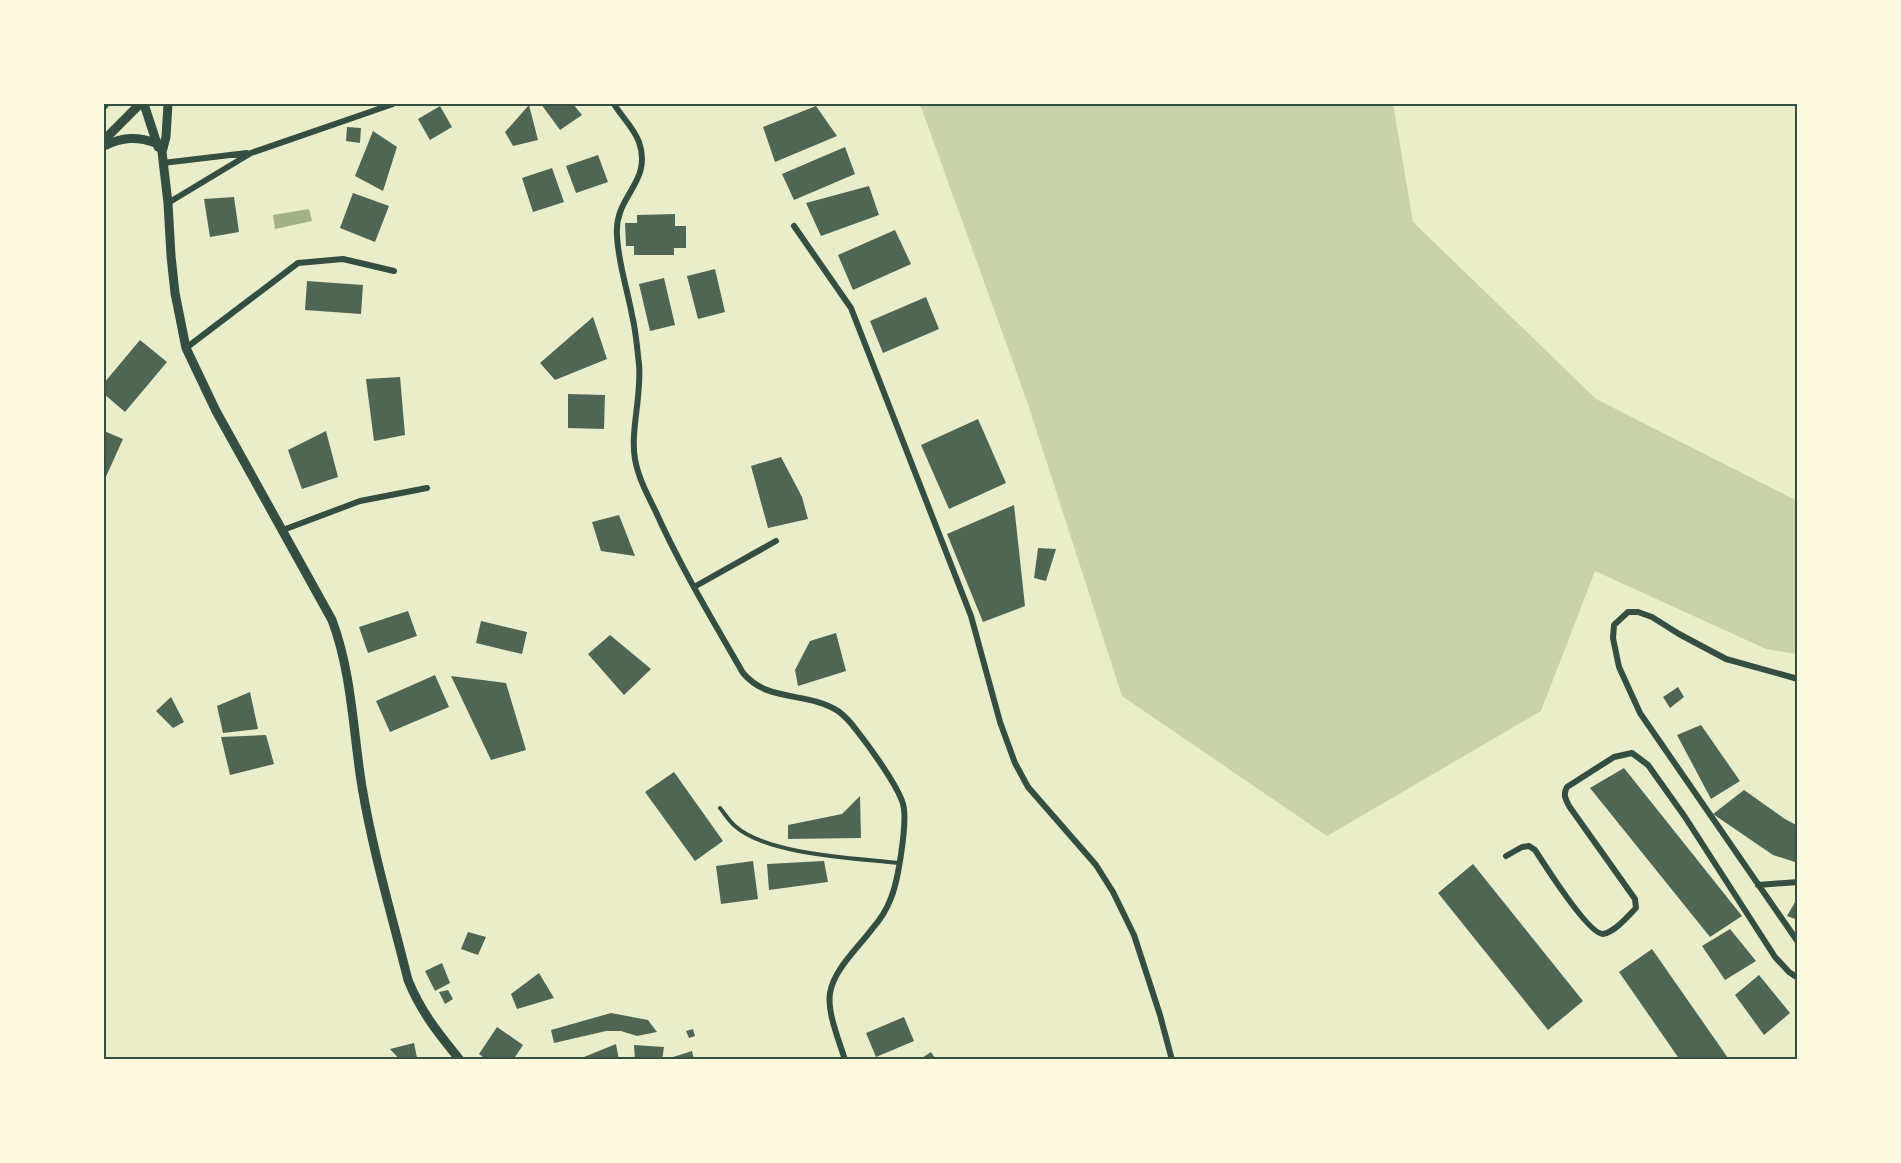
<svg xmlns="http://www.w3.org/2000/svg" width="1901" height="1163" font-family="'Exo 2',sans-serif">
<style>
.green{fill:#cad2ad}
.water{fill:#a3b18a}
.building{fill:#4f6655}
.lines{fill:none;stroke-linecap:round;stroke-linejoin:round}
.service{stroke:#344e41;stroke-width:4}
.minor{stroke:#344e41;stroke-width:6}
.tertiary{stroke:#344e41;stroke-width:9}
.neatline{fill:none;stroke:#344e41;stroke-width:2}
</style>
<rect width="100%" height="100%" fill="#e9edc9"/>
<path class="green" d="M920,104h473l20,118 183,177 201,102v153l-31,-5 -171,-78 -54,140 -214,125 -205,-140 -95,-295z"/>
<path class="water" d="M309,209l3,12 -37,8 -2,-14z"/>
<path class="building" d="M541,104h32l9,11 -22,15z
M529,105l9,35 -25,6 -8,-14z
M440,106l12,21 -22,13 -12,-21z
M816,106l21,30 -62,26 -12,-35z
M347,127l14,1 -1,15 -14,-2z
M373,131l24,16 -14,44 -28,-15z
M845,147l10,27 -61,26 -12,-26z
M598,155l10,27 -32,11 -10,-27z
M552,168l12,34 -31,10 -11,-34z
M869,186l10,29 -58,21 -15,-33z
M353,193l36,13 -14,36 -35,-14z
M234,197l5,35 -29,5 -6,-38z
M675,214v12h11v22h-12v7h-40v-9h-8l-1,-23h12v-8z
M895,230l16,34 -58,26 -15,-35z
M715,269l10,43 -27,7 -11,-43z
M664,278l11,47 -25,6 -11,-47z
M307,281l56,4 -2,29 -56,-4z
M926,297l13,32 -56,24 -13,-32z
M593,317l14,42 -52,21 -15,-17z
M140,340l27,22 -42,50 -21,-18v-11z
M400,377l5,58 -31,6 -8,-62z
M568,394l37,1 -1,34 -36,-1z
M978,419l28,64 -57,26 -28,-64z
M104,431l19,8 -19,42z
M326,431l12,46 -36,12 -14,-39z
M781,457l21,40 6,22 -40,9 -17,-62z
M1014,505l11,101 -42,16 -36,-88z
M619,515l16,41 -34,-5 -9,-29z
M1038,548l18,1 -10,32 -12,-3z
M408,611l9,25 -49,17 -9,-26z
M481,621l46,11 -5,22 -46,-11z
M836,633l10,38 -48,15 -3,-16 15,-29z
M610,635l41,34 -27,26 -36,-41z
M435,675l14,32 -59,25 -14,-31z
M451,676l55,7 20,67 -35,10z
M1678,687l6,10 -14,11 -7,-11z
M250,692l8,37 -35,4 -6,-27z
M171,697l13,25 -11,6 -17,-17z
M1701,725l39,56 -29,18 -34,-64z
M266,735l8,29 -44,11 -9,-38z
M1624,768l118,148 -32,21 -120,-149z
M674,772l49,69 -28,20 -50,-69z
M1744,790l41,29 13,7v37l-25,-8 -60,-41z
M860,796l1,42 -73,1v-14l54,-11z
M753,861l5,38 -37,5 -5,-38z
M824,861l4,21 -59,8 -2,-26z
M1473,864l110,137 -35,29 -110,-137z
M1798,897v23l-11,-4z
M1730,929l26,32 -31,19 -23,-34z
M468,932l18,5 -8,18 -17,-6z
M1652,949l76,109 -2,2h-46l-61,-88z
M442,963l8,20 -15,8 -10,-20z
M539,973l15,25 -37,11 -6,-15z
M1759,975l31,38 -26,22 -29,-40z
M448,990l5,9 -8,5 -6,-12z
M611,1013l37,7 9,12 -20,4 -16,-5h-15l-52,12 -3,-13z
M904,1017l10,24 -38,16 -10,-24z
M497,1027l26,18 -10,15h-26l-8,-6z
M693,1029l2,7 -6,2 -3,-7z
M414,1043l3,15 -17,2 -10,-11z
M616,1044l3,16h-40v-1z
M634,1045l30,2 -2,13h-27z
M692,1051l2,9h-22l1,-3z
M931,1052l5,8h-17z"/>
<g class="lines">
<path class="service" d="M720,808c5,6 9,13 15,18 32,29 120,32 163,37"/>
<path class="minor" d="M614,104c7,12 20,24 25,38 14,41 -25,53 -22,93 1,27 10,53 15,80 4,16 5,33 7,49 3,31 -9,67 -4,95 3,18 12,35 20,51 25,56 57,109 88,163 25,30 64,18 95,38 7,5 14,13 19,20 12,15 41,55 46,73 5,17 -5,77 -12,94 -4,11 -11,22 -19,31 -14,19 -38,40 -42,64 -3,20 9,47 15,67
M163,163l84,-10
M168,203l83,-50 142,-49
M794,226l57,82 120,308 29,106 15,41 13,24 68,78 17,27 21,43 26,80 12,45
M186,348l112,-85 45,-4 51,12
M283,530l77,-29 67,-13
M694,587l82,-46
M1798,679l-72,-20 -47,-25 -27,-17 -14,-5h-10l-14,13 -1,13 6,29 21,46 158,229
M1506,856l16,-9 7,-1 6,4c9,14 54,85 68,84 12,-2 25,-18 33,-26l-1,-9 -66,-93c-4,-8 -6,-12 -2,-19l47,-30 18,-4 16,12 37,52 90,140 14,15 9,6
M1758,885l40,-3"/>
<path class="tertiary" d="M144,104l14,43
M168,104l-2,33 -4,15 6,51 3,53 4,37 11,55 30,63 116,209c20,53 21,112 30,167 11,65 30,129 46,193 13,32 30,53 52,80
M104,105v-1
M104,140l36,-36
M104,146c18,-9 33,-10 52,-3"/>
</g>
<rect width="1901" height="1163" fill="none" stroke="#fefae0" stroke-width="210"/>
<rect x="105" y="105" width="1691" height="953" class="neatline"/>
</svg>
